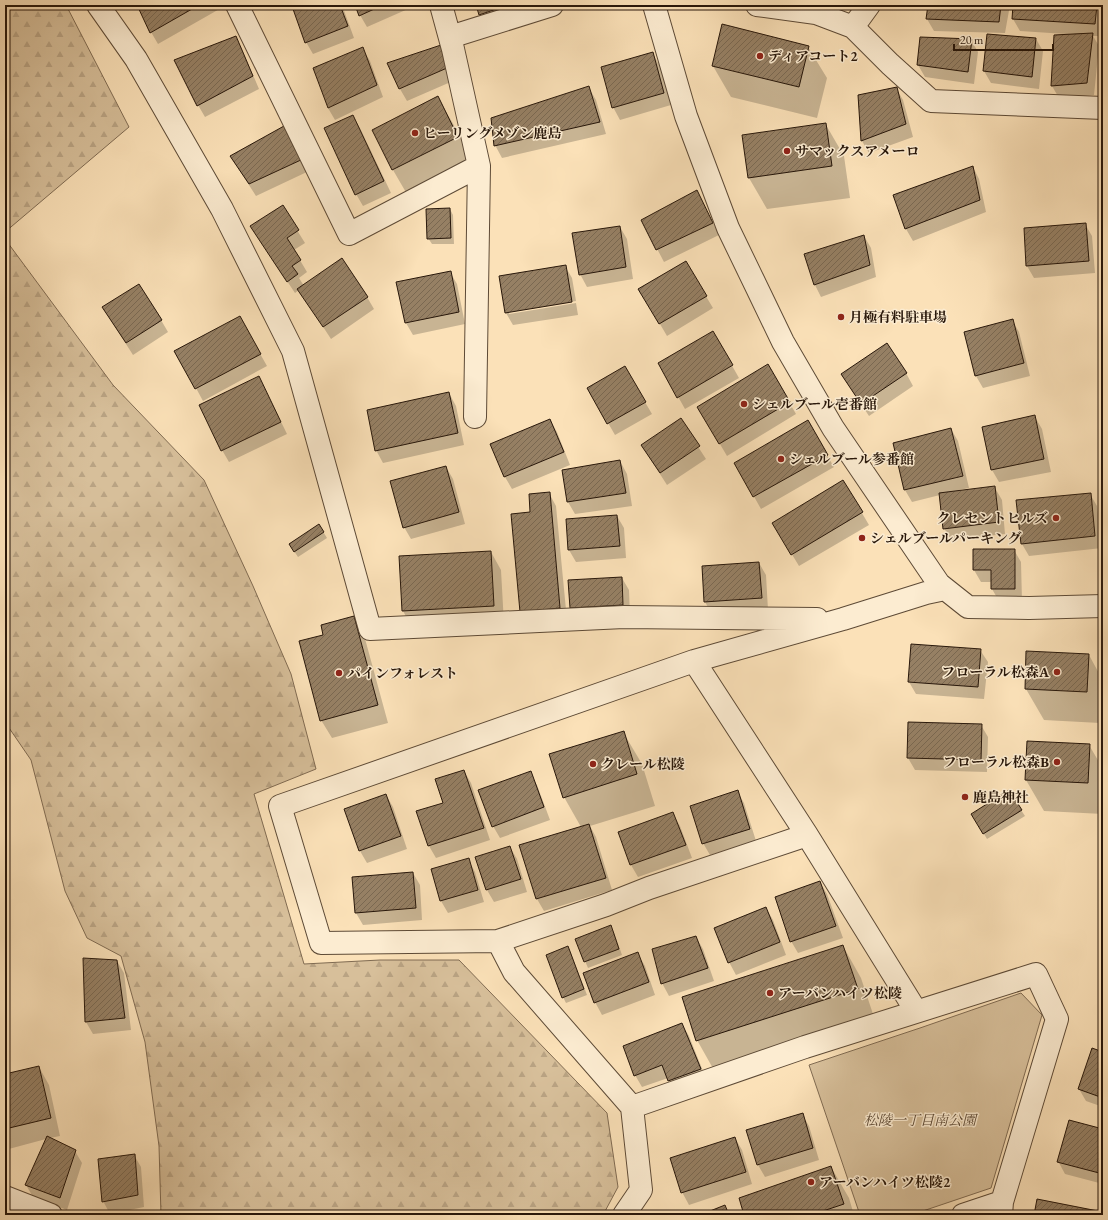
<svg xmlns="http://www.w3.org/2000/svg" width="1108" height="1220" font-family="'EB Garamond','Noto Serif JP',serif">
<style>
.green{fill:#d7bf9a;stroke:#806b52}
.forest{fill:url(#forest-firs);stroke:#806b52}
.shadow{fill:#0003}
.building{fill:url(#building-hatch);stroke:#28170a}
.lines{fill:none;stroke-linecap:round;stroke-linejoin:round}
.minor-casing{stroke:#5d4a36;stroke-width:24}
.minor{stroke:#fcecd1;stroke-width:22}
.poi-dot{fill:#8f2418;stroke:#fcecd1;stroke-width:1.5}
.labels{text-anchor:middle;stroke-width:3;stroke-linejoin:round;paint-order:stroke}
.poi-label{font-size:14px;font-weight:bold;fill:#28170a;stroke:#fcecd1;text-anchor:start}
.park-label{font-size:14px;font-style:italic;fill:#5d4935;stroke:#fcecd1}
</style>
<defs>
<pattern id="forest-firs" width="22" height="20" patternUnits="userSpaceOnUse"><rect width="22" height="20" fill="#d7bf9a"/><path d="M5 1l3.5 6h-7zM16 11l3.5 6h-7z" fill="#b9a383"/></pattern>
<pattern id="building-hatch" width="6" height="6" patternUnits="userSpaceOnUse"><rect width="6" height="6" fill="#968064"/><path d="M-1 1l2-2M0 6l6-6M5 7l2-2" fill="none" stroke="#7a6851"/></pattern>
</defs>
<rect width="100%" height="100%" fill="#fbe1b8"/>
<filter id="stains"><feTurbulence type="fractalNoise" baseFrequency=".005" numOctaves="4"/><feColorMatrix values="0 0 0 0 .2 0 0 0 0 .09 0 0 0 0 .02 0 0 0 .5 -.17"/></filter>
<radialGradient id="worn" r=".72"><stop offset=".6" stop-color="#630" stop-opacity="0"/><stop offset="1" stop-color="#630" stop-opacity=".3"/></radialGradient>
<path class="green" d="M1021,993l21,22 -51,173 -80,27h-51l-51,-150 111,-37z"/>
<path class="forest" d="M5,5h61l63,122 -124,105z
M5,239l108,146 91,95 49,106 38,88 25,95 -62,25 50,170 76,-4h79l148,153 11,74 -15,28h-442l-2,-69 -14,-104 -24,-86 -34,-18 -22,-47 -34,-131 -26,-38z"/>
<path class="shadow" d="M138,5h84l1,2 -65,37 -7,-12z
M305,5h37l12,33 -41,16 -7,-12z
M357,5h60l-50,22 -7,-12z
M477,5h58l-48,22 -7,-12z
M929,5h81l-5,28 -71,-2 -7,-12z
M1014,5h89v17l-2,14h-8l6,10 -5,49 -35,3 -7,-12 3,-50 11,-1v-1l-46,-3 -7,-12z
M235,37l7,12 17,40 -54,28 -7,-12z
M1036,39l7,12 -4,38 -48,-6 -7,-12z
M971,40l7,12 -4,32 -49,-7 -7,-12z
M808,47l19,31 -10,40 -86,-21 -18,-31z
M363,49l7,12 13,36 -48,23 -7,-12 -14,-40z
M653,54l7,12 11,39 -51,15 -7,-13z
M447,58l6,23 -46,20 -7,-12 -11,-26z
M589,88l7,12 10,34 -104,24 -7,-13z
M896,88l7,12 10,37 -44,16 -7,-12 -3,-45z
M438,97l18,32 20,40 -65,32 -18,-31z
M353,116l7,12 31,65 -28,13 -7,-12z
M826,125l18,31 6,42 -83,11 -18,-31z
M284,128l25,43 -53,25 -18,-28z
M973,167l6,12 7,33 -73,29 -7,-12z
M697,191l22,44 -55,27 -22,-42z
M282,206l23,37 -11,7 13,22 -8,6 5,8 63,11 7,12 -43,30 -32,-49 -4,3 -36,-54z
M450,209l3,6 1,29h-22l-4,-6z
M1085,224l7,12 3,37 -61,5 -7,-12z
M620,227l7,12 6,40 -46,8 -7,-13z
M864,236l7,12 5,29 -55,20 -6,-12 -9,-30z
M686,263l27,45 -46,28 -27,-46z
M565,266l7,12 4,23 -67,11v2l67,-11 2,12 -65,10 -7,-12 -6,-36z
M450,272l7,12 8,40 -52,11 -7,-12 -8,-40z
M110,319l51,1 7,12 -35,23z
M1012,320l7,12 11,44 -47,12 -7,-12 -11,-43z
M246,329l21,37 -64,35 -27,-50z
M713,332l26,46 -54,31 -26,-46z
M768,366l28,48 -69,42 -29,-49z
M625,368l27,46 -37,21 -27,-47z
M906,373l7,13 -44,30 -27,-41z
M259,377l28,57 -58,28 -7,-12z
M449,393l7,13 8,39 -81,18 -7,-13z
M1035,417l7,12 9,43 -52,10 -7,-12 -9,-43z
M680,419l26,40 -39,26 -25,-39z
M550,420l7,12 13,33 -58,24 -7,-12z
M807,422l27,45 -73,42 -26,-46z
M951,429l7,12 11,47 -10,2v2l36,-4 7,12 3,34 -54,6 -7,-12 -4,-33 -28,7 -7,-12z
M620,461l7,13 5,32 -57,8 -7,-12 -5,-32z
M446,467l7,12 12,45 -54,15 -7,-12z
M843,481l26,44 -70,41 -26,-43z
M549,493l7,13 11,114 -39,4 3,-111z
M1090,494l7,12 5,42 -73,8 -7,-12z
M617,516l7,12 2,30 -50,4 -7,-12z
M319,525l8,13 -29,19 -8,-12z
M1014,550l7,12 1,39h-23l-7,-12v-7h-11l-7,-12z
M491,552l10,18 3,54 -91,5 -10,-18 -3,-54z
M759,563l7,12 2,35 -56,4 -7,-12z
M622,578l7,12 1,27 -52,3 -7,-13z
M354,617l10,18 24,88 -56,15 -11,-18 4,-85z
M1101,633h2v107l-3,-6v-11l-56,-3 -18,-31 63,-34 12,22z
M980,650l8,12 -4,37 -68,-5 -7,-12z
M981,725l7,12 -1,35 -72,-2 -7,-12z
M623,732l19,32 13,42 -65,20 6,11 16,53 -68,21 -7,-12 -16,-53 60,-19 -17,-30z
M1089,745l13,22 1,-9v56l-59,-3 -18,-31z
M464,771l7,12 19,57 -54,18 -7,-12 15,-43z
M530,773l7,12 13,35 -50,18 -7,-12z
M737,791l7,12 12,38 -46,14 -7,-12z
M386,795l7,12 14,42 -40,14 -7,-12 -14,-42z
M1021,810l4,6 -38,23 -15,-25z
M673,814l7,12 12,32 -54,19 -7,-12 -12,-32z
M510,847l7,12 10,33 -33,10 -7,-12 -10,-32z
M468,859l7,13 9,30 -36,11 -7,-12 -8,-31z
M413,873l7,12 2,35 -59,5 -7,-12z
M820,882l7,12 16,44 -45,15 -7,-12z
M766,908l7,12 13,35 -50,20 -7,-13z
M610,926l4,6 8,23 -34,13 -12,-28z
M696,937l7,12 11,32 -45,15 -7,-13z
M843,946l18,32 14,42 -160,52 -18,-32z
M568,947l3,6 16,42 -21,8 -3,-6z
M638,954l7,12 10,29 -53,20 -7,-13z
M117,961l7,12 7,57 -38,4 -7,-12z
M682,1024l7,12 18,45 -31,12 -8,-15 -26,9 -7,-12z
M1103,1053v54l-17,-6 -7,-12z
M39,1067l10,18 11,51 -10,2 25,13 7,12 -15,47 -34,-13 -7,-12 20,-46 -41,11v-75z
M802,1114l7,12 10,34 -54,17 -7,-12 -10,-34z
M1103,1130v54l-38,-10 -7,-13z
M735,1138l7,12 10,34 -63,21 -7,-13z
M134,1155l7,12 3,40 -34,7 -7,-13z
M831,1167l18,31 5,17h-109z"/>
<path class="building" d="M137,5h62l-49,28z
M303,5h37l8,21 -43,17 -12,-34z
M355,5h28l-24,11z
M476,5h32l-29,10z
M928,5h73l-2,17 -73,-3z
M1013,5h84l-2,19 -83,-5z
M722,24l87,22 -10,41 -87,-21z
M1093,33l-6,50 -36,3 3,-51z
M987,34l49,4 -4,39 -49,-6z
M236,36l17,40 -56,30 -23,-46z
M920,37l52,2 -4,33 -51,-7z
M441,45l6,23 -48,21 -12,-26z
M363,47l14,38 -49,23 -15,-40z
M653,52l11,41 -52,15 -11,-41z
M589,86l11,36 -106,24 -3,-28z
M897,87l9,37 -45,17 -3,-46z
M438,96l20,41 -66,33 -20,-40z
M353,115l31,66 -29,14 -31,-67z
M826,123l6,43 -84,12 -6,-43z
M284,126l19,33 -54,25 -19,-28z
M973,166l7,34 -75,29 -12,-34z
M697,190l16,33 -57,27 -15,-30z
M283,205l16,25 -12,8 14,22 -9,6 6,8 -11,8 -37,-56z
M450,208l1,30 -24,1 -1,-30z
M1086,223l3,38 -63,5 -2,-38z
M620,226l6,41 -47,8 -7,-42z
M864,235l6,30 -56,20 -10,-31z
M342,258l26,39 -45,30 -26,-38z
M686,261l21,35 -48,28 -21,-35z
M566,265l6,37 -67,11 -6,-37z
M451,271l8,41 -54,11 -9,-41z
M139,284l23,36 -36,23 -24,-36z
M240,316l21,38 -66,35 -21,-38z
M1013,319l11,44 -49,13 -11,-44z
M713,331l20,34 -56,33 -19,-35z
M887,343l20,30 -46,31 -20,-30z
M768,364l22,38 -71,42 -22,-37z
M625,366l21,36 -39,22 -20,-36z
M259,376l22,46 -60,29 -22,-46z
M449,392l9,41 -83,18 -8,-41z
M1035,415l9,44 -53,11 -9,-43z
M681,418l19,28 -40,27 -19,-28z
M550,419l14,33 -60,25 -14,-33z
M808,420l20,35 -75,42 -19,-34z
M951,428l12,48 -59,14 -11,-47z
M620,460l6,33 -59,9 -5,-32z
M446,466l13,46 -56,16 -13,-47z
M843,480l20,32 -72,43 -19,-32z
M995,486l4,36 -56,7 -4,-36z
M550,492l10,116 -40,4 -9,-98 19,-2 -1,-18z
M1091,493l4,43 -74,8 -5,-44z
M617,515l3,31 -52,4 -2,-31z
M319,524l5,8 -30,20 -5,-8z
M973,549h42v40h-24v-19h-18z
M491,551l3,55 -92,5 -3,-55z
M759,562l3,36 -58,4 -2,-36z
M622,577l1,28 -53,3 -2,-28z
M354,616l24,89 -58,16 -21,-80 24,-6 -2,-10z
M1100,632h3v42h-3z
M911,644l70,5 -3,38 -70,-5z
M1026,651l63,3 -2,38 -62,-3z
M1101,693h2v42l-4,-1z
M908,722l74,2 -1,36 -74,-2z
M624,731l13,43 -74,24 -14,-44z
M1027,741l63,3 -2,39 -63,-3z
M1102,757h1v39h-4z
M464,770l20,58 -56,18 -12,-35 27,-8 -8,-24z
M531,771l13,36 -52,20 -14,-37z
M738,790l12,39 -48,15 -12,-38z
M1009,790l13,20 -39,24 -12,-20z
M386,794l15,42 -42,15 -15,-42z
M673,812l13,33 -56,20 -12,-33z
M589,824l17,54 -70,21 -17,-54z
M510,846l11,33 -35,11 -11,-33z
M469,858l9,32 -38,11 -9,-32z
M413,872l3,36 -61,5 -3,-36z
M820,881l16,45 -46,16 -15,-45z
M766,907l14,35 -52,21 -14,-35z
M611,925l8,24 -35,13 -9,-23z
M696,936l12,32 -47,16 -9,-35z
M843,945l15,44 -162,52 -14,-44z
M568,946l16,43 -22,9 -16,-43z
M638,952l11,30 -55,21 -11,-30z
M83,958l34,2 8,58 -40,4z
M682,1023l19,46 -33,12 -6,-16 -28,11 -11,-30z
M1092,1048l11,4v46l-25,-9z
M39,1066l12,52 -46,11v-55z
M803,1113l10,35 -56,17 -11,-35z
M1069,1120l34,9v45l-46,-12z
M47,1136l29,14 -16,48 -35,-13z
M735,1137l11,35 -65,21 -11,-35z
M135,1154l3,41 -36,7 -4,-43z
M831,1166l13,38 -33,11h-67l-5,-17z
M1037,1199l66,13v3h-69z
M725,1205l4,10h-29z"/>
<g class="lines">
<g class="minor-casing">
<path id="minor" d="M98,5l38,54 86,150 71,142 77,278 254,-12 193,2
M237,5l112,229 130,-68 -26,-117 -12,-44
M654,5l32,111 42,112 29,60 26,54 50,86 106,156 29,23 61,1 74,-2
M757,5l59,8 37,14 37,37 41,37 172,7
M853,27l16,-22
M450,37l102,-32
M475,417l4,-251
M694,661l113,174
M498,941l16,31 118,135 9,83 -17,25
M916,1011l-109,-176 -158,53 -43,17 -108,36 -177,2 -41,-137 414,-145 149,-42 83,-26 19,-4
M632,1107l173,-60 231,-73 21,45 -55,183 -1,13
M5,1197l46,18
M963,1215l39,-13"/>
</g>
<use href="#minor" class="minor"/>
</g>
<g class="poi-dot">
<circle cx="760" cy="56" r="4"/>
<circle cx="415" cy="133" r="4"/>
<circle cx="787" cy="151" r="4"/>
<circle cx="841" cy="317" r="4"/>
<circle cx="744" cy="404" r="4"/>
<circle cx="781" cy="459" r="4"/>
<circle cx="1056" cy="518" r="4"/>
<circle cx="862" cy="538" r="4"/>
<circle cx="1057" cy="672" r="4"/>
<circle cx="339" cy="673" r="4"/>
<circle cx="1057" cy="762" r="4"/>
<circle cx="593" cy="764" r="4"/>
<circle cx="965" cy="797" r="4"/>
<circle cx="770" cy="993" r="4"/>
<circle cx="811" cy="1182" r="4"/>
</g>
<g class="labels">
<g class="poi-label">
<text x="768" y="61">ディアコート2</text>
<text x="423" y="138">ヒーリングメゾン鹿島</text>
<text x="795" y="156">サマックスアメーロ</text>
<text x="849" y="322">月極有料駐車場</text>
<text x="752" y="409">シェルブール壱番館</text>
<text x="789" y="464">シェルブール参番館</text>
<text x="1048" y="523" text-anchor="end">クレセントヒルズ</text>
<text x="870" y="543">シェルブールパーキング</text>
<text x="1049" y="677" text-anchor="end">フローラル松森A</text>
<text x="347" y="678">パインフォレスト</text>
<text x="1049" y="767" text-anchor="end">フローラル松森B</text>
<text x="601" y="769">クレール松陵</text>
<text x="973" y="802">鹿島神社</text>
<text x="778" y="998">アーバンハイツ松陵</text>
<text x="819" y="1187">アーバンハイツ松陵2</text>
</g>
<g class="park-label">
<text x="920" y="1125">松陵一丁目南公園</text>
</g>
</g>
<rect width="1108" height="1220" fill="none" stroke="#fbe1b8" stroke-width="20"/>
<rect x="6" y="6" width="1096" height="1208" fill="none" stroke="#28170a" stroke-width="2"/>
<rect x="10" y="10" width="1088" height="1200" fill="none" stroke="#28170a"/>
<path d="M954 44v6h99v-6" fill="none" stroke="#28170a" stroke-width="2"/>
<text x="960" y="44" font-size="12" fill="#28170a" stroke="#fcecd1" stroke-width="3" paint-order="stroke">20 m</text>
<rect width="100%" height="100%" filter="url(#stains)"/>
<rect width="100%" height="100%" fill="url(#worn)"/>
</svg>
